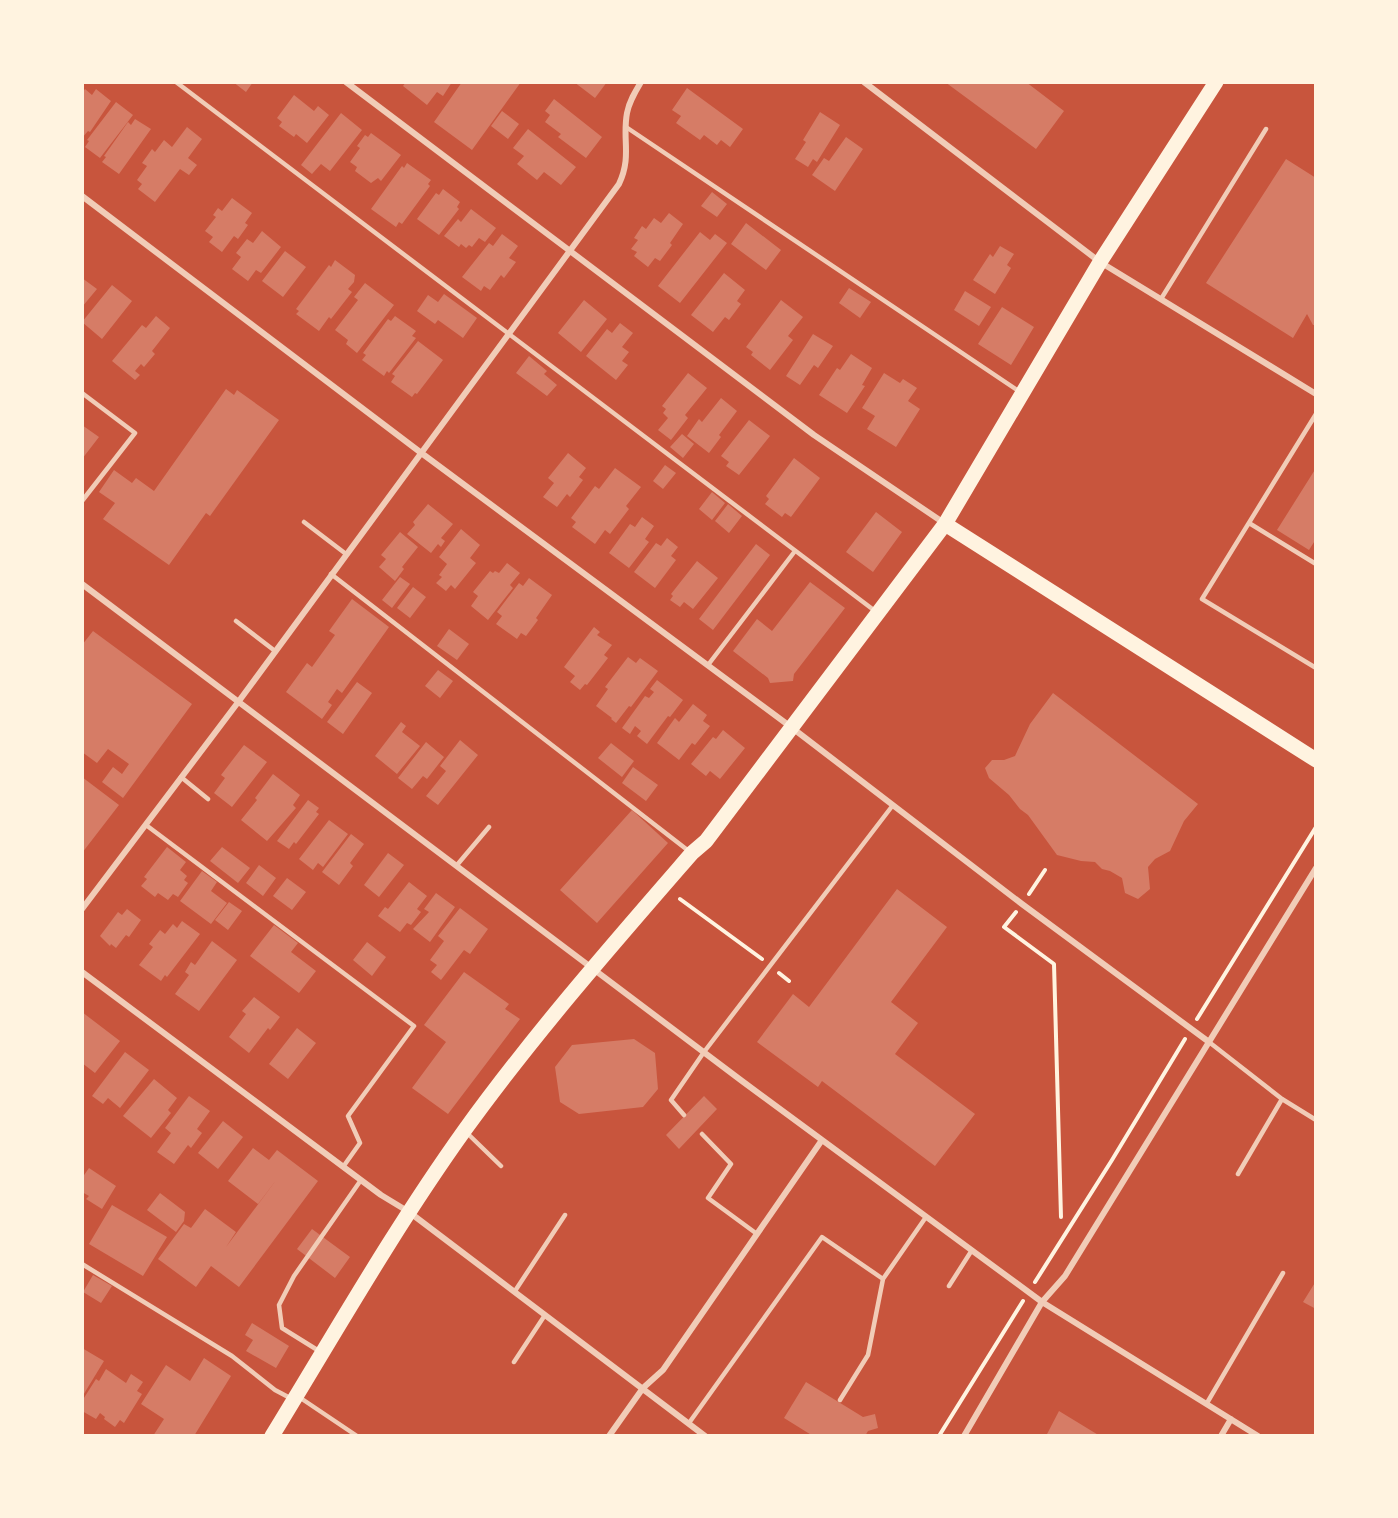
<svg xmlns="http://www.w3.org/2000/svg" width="1398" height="1518" font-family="'Fira Sans Condensed',sans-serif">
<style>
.building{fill:#d67c66}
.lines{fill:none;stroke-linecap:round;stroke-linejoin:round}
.path{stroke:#fff3e0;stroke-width:4}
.service{stroke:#f1ccb7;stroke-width:4.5}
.minor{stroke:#f1ccb7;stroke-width:6}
.primary{stroke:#fff3e0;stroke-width:15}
</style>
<rect width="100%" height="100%" fill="#c8553d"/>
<path class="building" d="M233,82h20l-7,10z
M406,82h46l-9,14 -6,-4 -10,13 -24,-19z
M462,82h59l-49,68 -38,-28z
M574,82h33l-12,16z
M945,82h81l38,29 -28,38z
M687,88l56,41 -13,18 -9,-7 -4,5 -13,-10 -4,5 -24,-17 5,-7 -9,-6z
M85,89l7,6 4,-6 15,12 -21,31 -2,-1 -6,7v-45z
M294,95l20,16 4,-5 11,9 -22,28 -11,-9 -2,3 -15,-11 3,-4 -5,-4z
M554,99l48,38 -16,21 -28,-21 3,-3 -16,-12 5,-7 -5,-4z
M116,102l17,13 -33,43 -15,-11 4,-6 -2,-1z
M502,111l17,13 -11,15 -17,-13z
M820,112l20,13 -23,37 -4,-3 -5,8 -13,-8 11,-17 -3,-2z
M341,113l21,17 -32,41 -9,-7 -9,10 -11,-9z
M135,119l16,10 -32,45 -17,-12 4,-5 -2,-1 24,-34 3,3z
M187,127l15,12 -14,19 9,7 -8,10 -9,-6 -25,33 -17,-13 4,-5 -5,-4 10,-14 -5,-3 10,-14 3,3 9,-12 8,7z
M528,129l48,38 -15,18 -17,-13 -7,8 -20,-16 7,-8 -11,-8z
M371,133l30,22 -20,26 -3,-3 -7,5 -16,-12 2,-4 -7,-5 10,-14 -3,-2 8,-11 3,2z
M846,137l17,12 -28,42 -23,-16 12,-17 5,3z
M1286,159l30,19v147h-3l-6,-11 -14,24 -87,-55z
M407,163l24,17 -3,4 2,2 -28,38 -3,-2 -3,5 -25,-18 31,-43 2,2z
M443,189l17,13 -3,5 2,2 -20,26 -22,-16 19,-26 3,2z
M712,192l15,12 -10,13 -16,-11z
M232,198l20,15 -7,10 3,2 -10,14 -4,-3 -12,16 -13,-10 4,-5 -8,-6 11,-14 -3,-2 5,-7 4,3z
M471,209l25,19 -11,14 -6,-4 -7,9 -3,-2 -3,3 -5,-4 -2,3 -15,-11 14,-17 3,3z
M669,213l14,11 -13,19 2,2 -12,16 -5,-3 -7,9 -14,-11 3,-4 -6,-3 7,-9 -4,-2 8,-12 4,3 8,-11 7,5z
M746,223l35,27 -15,20 -35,-26z
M262,231l19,16 -20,26 -5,-3 -8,11 -16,-12 9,-12 -5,-4 11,-14 6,4z
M700,232l10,8 5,-6 12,9 -47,60 -22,-17z
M502,234l16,12 -9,12 7,4 -12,16 -3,-3 -11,15 -6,-4 -3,5 -19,-14 27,-34 4,3z
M1000,246l14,8 -7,11 4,3 -16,26 -22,-14 17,-26 3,3z
M285,251l21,16 -23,30 -21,-16z
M335,260l20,15 -1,7 -6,7 4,3 -21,27 -2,-2 -10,14 -23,-17 3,-3 -3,-2 33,-44 2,2z
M724,273l21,17 -8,11 4,3 -12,16 -4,-3 -12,15 -22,-17z
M82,278l15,11 -15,18z
M365,283l29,22 -37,48 -11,-9 2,-4 -13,-10 23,-30 -4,-3z
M112,285l20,16 -30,38 -20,-17z
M849,288l22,14 -11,16 -21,-15z
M965,291l26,16 -12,19 -25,-16z
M444,294l33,24 -14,20 -25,-18 -3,4 -18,-13 11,-16 10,7z
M584,300l23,19 -26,33 -23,-19z
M781,300l22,17 -15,19 5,4 -23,30 -19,-15 2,-3 -7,-5z
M1002,307l32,20 -23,38 -33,-21z
M156,316l14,12 -18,23 3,3 -11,13 -3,-3 -6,7 5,4 -5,5 -23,-19 30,-36 4,3z
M395,316l21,15 -4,5 4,2 -27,35 -2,-2 -3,5 -22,-16 4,-5 -3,-2 25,-34 3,2z
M620,323l13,10 -11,14 7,5 -7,9 6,4 -12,15 -30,-24 21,-27 5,4z
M813,334l20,12 -15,22 -4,-3 -14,20 -14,-9z
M418,341l25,19 -26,34 -2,-1 -3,4 -21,-15 4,-6 -3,-2z
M851,354l21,14 -10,17 3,1 -18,27 -28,-18 18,-27 3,2z
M529,356l18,15 -3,3 13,11 -10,11 -31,-23z
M688,373l19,15 -22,27 3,3 -17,22 -13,-10 10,-12 -5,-5 3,-4 -4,-3z
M884,373l16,10 3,-4 14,9 -9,13 12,8 -24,38 -29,-18 8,-13 -13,-8z
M226,389l8,6 3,-5 42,30 -69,96 -4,-3 -37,52 -66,-46 12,-16 -16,-11 15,-22 18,13 4,-5 18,13z
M721,398l16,13 -18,24 2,2 -12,16 -22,-17 12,-17 3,3z
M749,420l21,16 -31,39 -13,-9 3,-4 -8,-6z
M82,425l17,12 -17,22z
M682,434l12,10 -11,14 -13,-11z
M568,453l18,15 -7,9 4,3 -13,17 -3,-3 -10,13 -14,-10 11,-14 -6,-5z
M794,458l26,20 -29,39 -6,-4 -3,4 -17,-13 4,-5 -3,-3z
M665,465l11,8 -13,16 -10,-8z
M615,468l26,19 -15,19 3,3 -19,25 -5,-4 -10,14 -23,-17 4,-5 -5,-4 24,-32 4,3z
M1316,468v71l-7,11 -32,-20z
M712,492l13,11 -13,17 -13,-11z
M428,504l25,20 -12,14 4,3 -4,6 -3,-3 -7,9 -24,-19 8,-9 -2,-3z
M728,504l14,12 -13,17 -14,-12z
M876,512l26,20 -29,40 -27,-20z
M642,517l12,9 -9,13 4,3 -20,26 -20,-15 21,-29 5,3z
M461,529l19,16 -10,13 6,5 -21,26 -4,-4 -5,6 -10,-8 6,-6 -3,-2 8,-11 -8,-7z
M400,532l18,15 -16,20 2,2 -9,12 -16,-14 7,-8 -5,-4z
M667,538l11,9 -7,9 5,4 -21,28 -21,-16 22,-29 5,3z
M756,544l14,11 -57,75 -14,-11z
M697,561l21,17 -25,31 -9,-7 -4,5 -10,-7 3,-4 -2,-2z
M507,563l13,10 -10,12 3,3 -25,32 -17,-14 7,-10 -5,-4 17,-21 3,2 2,-2 4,2z
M400,577l10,7 -18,24 -10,-8z
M529,578l23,17 -16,23 2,2 -12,16 -5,-3 -4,6 -21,-15 6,-8 -5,-4 22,-29 4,3z
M810,582l35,26 -51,66 -1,7 -23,2 -2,-5 -35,-27 24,-32 15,12z
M413,587l13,10 -16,21 -13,-10z
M352,599l37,28 -47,66 -5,-4 -9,13 4,3 -10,14 -36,-27 21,-29 5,4 23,-32 -6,-4z
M594,627l6,5 -3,3 15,10 -8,10 4,3 -21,27 -2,-1 -5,6 -10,-8 5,-6 -11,-9z
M449,629l20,15 -12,16 -20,-14z
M93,631l99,73 -69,94 -21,-16 11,-15 9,7 7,-10 -21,-15 -11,14 -15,-11v-107z
M628,657l8,6 4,-5 18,13 -27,36 -2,-1 -13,17 -5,-4 1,-1 -16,-12 12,-17 -3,-2z
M438,670l15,11 -13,17 -15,-12z
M657,680l26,20 -13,17 -2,-1 -21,28 -10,-8 4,-5 -6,-5 -5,8 -8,-6 23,-32 4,2 5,-6 -4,-3z
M357,682l15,11 -29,41 -16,-12z
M1053,693l145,111 -14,17 -14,30 -15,8 -7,8 2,22 -12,10 -13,-6 -3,-15 -12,-7 -8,-2 -7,-7 -14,-1 -24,-6 -29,-40 -8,-6 -11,-14 -20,-17 -4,-10 7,-8h12l11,-4 15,-32z
M693,704l14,11 -4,6 7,5 -15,19 -3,-2 -13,17 -22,-17 18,-25 4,4z
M401,722l5,4 -4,6 18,14 -23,28 -22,-18z
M723,730l22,18 -25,31 -10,-8 -4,5 -15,-12 22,-27 3,2z
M460,740l18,15 -40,50 -12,-9 20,-25 -6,-5z
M426,742l18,15 -17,22 -4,-3 -11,13 -14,-11z
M611,743l23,18 -12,16 -24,-19z
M244,745l23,17 -35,45 -18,-14 11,-15 -4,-3z
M633,767l25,18 -12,16 -24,-18z
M273,774l27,21 -7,10 3,3 -29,33 -26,-21 16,-20 -2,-2z
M82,777l37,28 -37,48z
M308,800l11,8 -3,4 3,2 -23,30 -2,-2 -5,7 -12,-8z
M632,810l36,33 -71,80 -37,-33z
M329,820l19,14 -25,33 -5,-4 -5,7 -14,-11z
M351,834l13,10 -14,19 3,3 -14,19 -17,-13z
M167,847l19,15 -6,8 7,6 -3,4 4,3 -10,14 -5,-3 -5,6 -10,-7 -3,4 -14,-11 6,-7 -3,-2z
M222,847l28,21 -12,15 -28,-22z
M388,853l16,12 -25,32 -15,-12z
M259,865l17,13 -13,18 -17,-13z
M202,871l15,11 -6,9 16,12 -16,21 -31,-23z
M287,878l19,14 -14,18 -19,-14z
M409,882l18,14 -10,13 4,3 -10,13 -4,-2 -7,9 -22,-16 7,-9 3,2z
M897,889l50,38 -56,75 27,21 -23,31 80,60 -40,52 -113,-85 -4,6 -61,-45 36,-48 16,13z
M436,893l19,14 -25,35 -17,-13 16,-17 -5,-3z
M229,902l13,9 -14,19 -13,-10z
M460,908l28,21 -18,25 -6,-4 -23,30 -10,-8 6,-7 -7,-5 14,-19 -6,-5z
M127,909l14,11 -12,17 -3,-2 -10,13 -5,-4 -1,2 -10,-10 18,-24 4,3z
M182,921l18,13 -33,43 -2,-2 -4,6 -22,-16 14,-18 -4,-3 11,-14 5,4 8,-10 4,4z
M274,925l24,18 -7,9 25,19 -17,22 -49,-37z
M212,941l25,19 -38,51 -24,-17 14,-19 -4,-3 6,-10 4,3z
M367,942l19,15 -14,19 -19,-16z
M464,972l45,32 -4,5 15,10 -72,95 -36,-26 34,-46 -22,-17z
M254,997l26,20 -10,13 -2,-2 -19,25 -20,-16 17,-23 -4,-3z
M82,1012l38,29 -25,32 -13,-10z
M297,1028l19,15 -28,36 -19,-15z
M634,1039l21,14 3,36 -15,18 -64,7 -19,-12 -5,-35 17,-22z
M125,1052l24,18 -29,38 -12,-10 -5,6 -11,-8z
M154,1079l23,19 -9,12 3,3 -20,25 -28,-22z
M189,1096l21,15 -13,18 5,4 -11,15 -3,-3 -14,19 -17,-12 14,-19 -6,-5z
M704,1096l13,13 -38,40 -13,-14z
M223,1121l20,16 -25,32 -20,-16z
M253,1148l16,12 8,-10 41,31 -79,106 -28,-21 -15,21 -38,-28 26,-35 7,4 14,-19 31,23 -10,15 51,-68 -19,25 -30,-23z
M89,1168l27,18 -14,23 -16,-10 3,-3 -7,-4v-14z
M160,1193l25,19 -1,9 -8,11 -29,-22z
M112,1205l55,32 -24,39 -54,-32z
M312,1229l38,28 -15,21 -38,-29z
M93,1275l19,11 -11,17 -18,-11z
M1316,1281v28l-13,-7z
M252,1323l37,23 -13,22 -30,-17 7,-11 -8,-5z
M82,1348l22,13 -22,36z
M204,1358l27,18 -37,60h-41l11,-17 -23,-15 25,-39 24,16z
M106,1369l20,14 5,-9 12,8 -6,9 5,3 -18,29 -4,-3 -5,7 -11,-8 1,-2 -5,-4 -4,6 -14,-8v-10l14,-22 3,2z
M806,1382l57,35 12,-3 3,14 -10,3 -3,5h-52l-29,-18z
M1059,1411l41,25h-54z"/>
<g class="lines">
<path class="path" d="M1029,894l16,-24
M680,899l82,60
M1016,912l-12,15 50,37 7,253
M779,973l10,8
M1197,1019l119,-192
M1035,1282l77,-122 73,-121
M939,1436l84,-135"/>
<path class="service" d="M176,82l699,529
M626,127l394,265
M1161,299l105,-170
M82,393l53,40 -53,68
M1316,414l-114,185 114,69
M304,522l42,32
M1249,523l67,41
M331,574l359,278
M236,621l39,30
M708,665l87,-114
M181,777l27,22
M146,825l268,201 -66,90 12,27 -17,24
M457,865l32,-38
M1209,1042l73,57 34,21
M684,1115l-13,-15 33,-48 189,-247
M467,1133l34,33
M702,1134l29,30 -23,34 49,36
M1238,1174l44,-75
M82,1264l150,92 43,34 17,9
M949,1286l23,-36
M515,1291l50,-76
M319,1351l-37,-23 -3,-23 15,-29 67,-96
M514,1362l31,-47
M299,1397l58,39
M840,1400l28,-45 15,-76
M1207,1403l76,-130
M689,1423l133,-186 61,42 43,-62"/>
<path class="minor" d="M346,82l468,353 130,88
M864,82l236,180 216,132
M82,196l338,256 371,275 231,177 187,138
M82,584l660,497 300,221 216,134
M82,909l157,-208 380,-517c13,-28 3,-44 8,-71 2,-11 8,-21 14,-31
M82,972l299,223 28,17 296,224
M609,1436l34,-48 20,-18 159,-230
M964,1436l78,-134 23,-26 251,-408
M1221,1436l10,-17"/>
<path class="primary" d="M945,524l371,236
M272,1436c63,-103 122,-207 192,-305 70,-97 149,-187 228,-278l14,-12 239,-317 155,-262 116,-180"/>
</g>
<rect width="1398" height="1518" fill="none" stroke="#fff3e0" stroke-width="168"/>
</svg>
